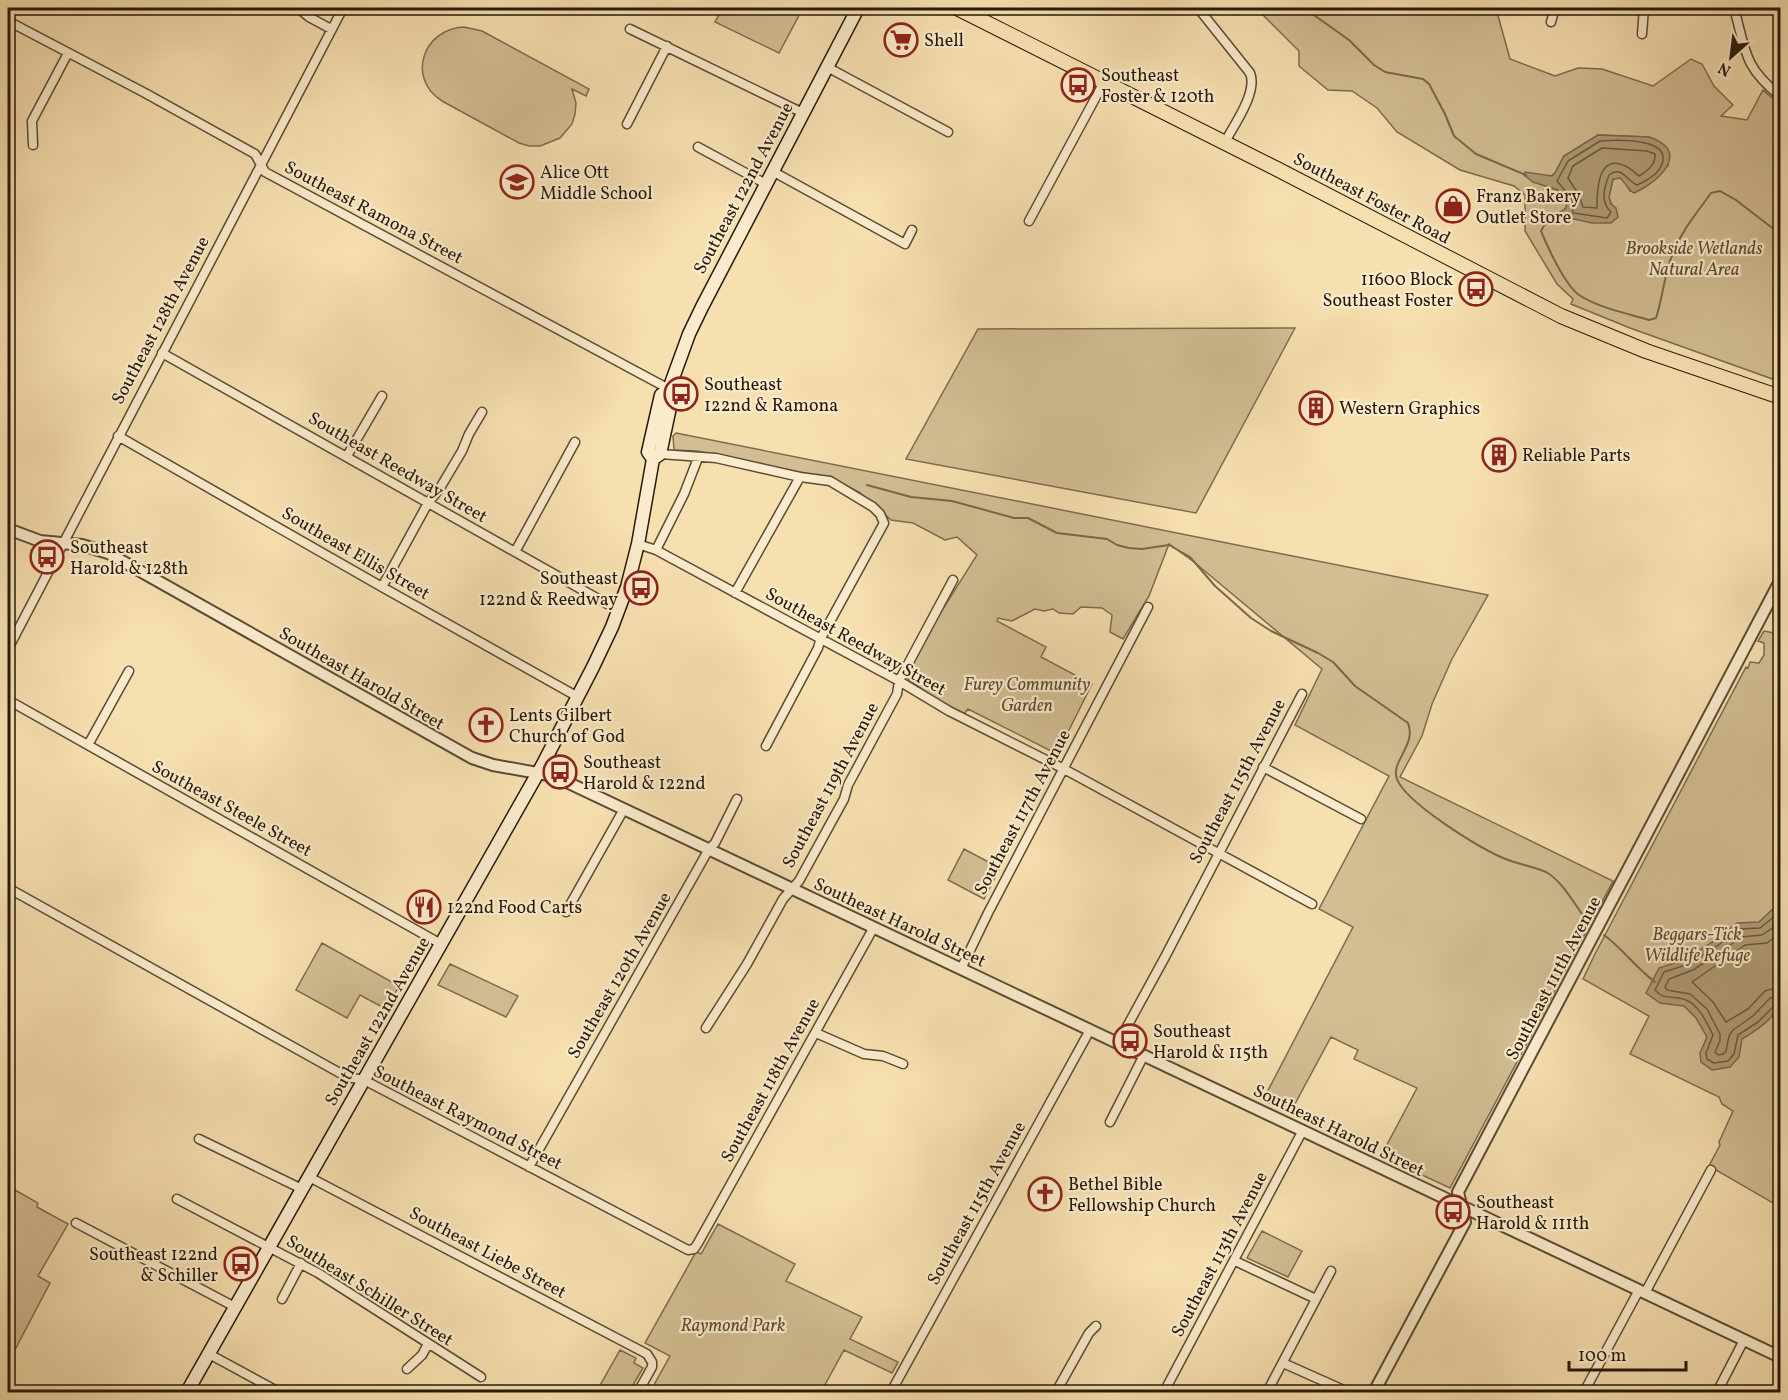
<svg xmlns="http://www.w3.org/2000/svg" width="1788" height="1400" font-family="Vollkorn,serif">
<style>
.green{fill:#d3be94;stroke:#7c6c4e;stroke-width:1.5;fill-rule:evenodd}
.water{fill:#b09c77;stroke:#79684b;stroke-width:1.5}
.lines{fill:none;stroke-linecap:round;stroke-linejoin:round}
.shore{stroke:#6b5a40;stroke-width:1.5}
.stream{stroke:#79684b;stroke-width:2}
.minor-casing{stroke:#5a4b33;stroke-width:11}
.tertiary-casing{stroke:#5a4b33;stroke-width:14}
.secondary-casing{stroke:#261909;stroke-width:15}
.primary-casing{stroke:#261909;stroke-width:16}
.minor{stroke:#faebcc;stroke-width:8}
.tertiary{stroke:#faebcc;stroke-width:10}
.secondary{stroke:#faebcc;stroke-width:12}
.primary{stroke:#f7e0b0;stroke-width:14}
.labels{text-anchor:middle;stroke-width:4.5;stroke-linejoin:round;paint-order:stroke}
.poi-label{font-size:18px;fill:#261909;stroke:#faebcc;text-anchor:start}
.street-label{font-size:18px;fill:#261909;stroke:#faebcc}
.park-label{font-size:18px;font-style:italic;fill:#5a4b33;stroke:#faebcc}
</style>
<rect width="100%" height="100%" fill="#f7e0b0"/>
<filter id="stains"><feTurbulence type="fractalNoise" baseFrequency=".00333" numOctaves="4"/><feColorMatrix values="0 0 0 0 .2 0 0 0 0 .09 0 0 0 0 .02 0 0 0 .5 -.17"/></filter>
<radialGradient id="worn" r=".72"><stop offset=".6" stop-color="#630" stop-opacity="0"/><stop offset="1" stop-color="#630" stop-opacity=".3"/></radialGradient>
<path class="green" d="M723,8h80l-24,45 -64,-31z
M1256,8h196l6,6 39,-2 13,47 45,17 23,-8 24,1 51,17 38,-27 11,5 12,22 19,19 -12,11 26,4 16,-30 17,15v272l-2,4 -148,-53 -59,-24 2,-5 -16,-15 -32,-53v-36l-11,-9 -54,-16 -63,-38 -20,-24 -25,-17 -24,-1 -29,-24v-15zM1598,135l51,2 20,15 -1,14 -38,25 -5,-9 -5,-4 -7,1 -4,18 7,21 -2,2 -60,-4 13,-8v-6l-9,-12 -9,-2 -7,-5 13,-10 9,-17z
M464,27l18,4 107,58 -3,7 -14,-7 4,14 -1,11 -3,10 -12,14 -20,8h-11l-10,-3 -77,-42c-36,-23 -19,-72 22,-74z
M1295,328l-99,185 -290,-54 72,-130z
M676,433l812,162 -36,64 -20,45 -10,32 -22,41 213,104 -163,307 -69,-32 36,-68 -63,-29 4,-9 -27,-13 -41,76 -27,-13 90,-173 -34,-18 70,-133 -94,-51 27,-56 -128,-107 -25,-18 -20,52 -26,43 -13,-7 2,-17 -10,-7 -21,-1 -8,7 -14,-1 -6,-4 -9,2 -9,-2 -23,12 -14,-3 -1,3 49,26 -5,10 51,27 -35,70 -89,-45 -4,5 -23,-12 -33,-23 -1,-3 27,-53 43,-68 -20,-18 -12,3 -32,-17 -22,-3 -32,-28 -25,-13 -137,-28 -23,-1 -1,-14z
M1764,631l16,3v573l-71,-41 11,-21 -1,-3 14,-31 -11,-7 -3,-7 -89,-43 19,-38 -66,-37 12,-25 151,-287 2,1 2,-6 9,1 5,-8v-12l-6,-2z
M964,849l36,19 -16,31 -36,-19z
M322,943l77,43 -13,23 -26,-14 -13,23 -51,-28z
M450,964l68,32 -12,21 -68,-32z
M8,1186l30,17 -1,4 31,17 -30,52 12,7 -42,80z
M718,1224l77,40 -9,17 76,36 -12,22 48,23 -6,11 -48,-23 -23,42h-171l20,-36 -25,-13 51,-91 5,2z
M1262,1231l40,20 -14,26 -41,-19z
M620,1350l16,8 -2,5 9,5 -14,24h-24l-7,-3z"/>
<path class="water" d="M1598,135l51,2c43,14 10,45 -15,56 -6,-3 -9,-11 -14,-15l-7,1 -4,18 2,7 5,4 2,9 -7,6h-19l-27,-6 -17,6 6,-7 12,-8 1,-6 -9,-12 -25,-8 -9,-7 1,-3 27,4 3,-3 9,-17z
M1774,908l6,3v94c-9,16 -23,25 -38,34l-3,18 -9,10 -18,3 -11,-8 -1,-9 7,-16 -11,-19 -12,-12 -24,-3 -14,-10 13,-25 27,-9 28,-18 23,-18 22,-1z"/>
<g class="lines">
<path class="shore" d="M1600,141c15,-1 72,-4 62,23 -3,10 -16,17 -25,21 -10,-4 -15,-20 -28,-10 -5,13 -9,27 2,37l-4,6 -34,-5 -1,-14 -15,-18 11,-20z
M1602,148l45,3 8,3c1,11 -8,17 -16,22 -5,-4 -10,-9 -16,-11 -26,-10 -26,28 -26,43l-14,-1 -4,-12 -11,-17 5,-12z
M1780,916h-5l-15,12 -21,1 -22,17 -28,18 -25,8 -9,18c9,11 19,5 31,10 13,5 21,23 27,35l-7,18 1,6 7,4 14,-2 6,-7 4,-19 20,-13 17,-17 5,-2
M1780,923l-18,12 -21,2 -20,15 -28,18 -24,9 -4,8 2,3 23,4 17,15 13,25v7l-5,11 3,3 5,-1 3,-3 3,-15 4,-6 20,-14 17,-18 10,-2
M1780,933l-13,10 -22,2 -53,37 21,20 13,20 22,-13 17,-18 15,-4"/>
<path class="stream" d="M1304,8l45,32 25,25 11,7 38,7 6,5 16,30 9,22 22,18 50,21
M1552,219l-6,3 -5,9c7,17 24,54 38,64 20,13 47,18 70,25l7,-2c7,-21 8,-44 17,-65 9,-23 24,-40 38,-60l9,-2 16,9 44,34
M867,485l44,12 41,4 62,17h14l29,15 50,6 10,6 12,3 13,1 27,-4 21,12 25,29 36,32 20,13 47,22 15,9 22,24 53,37c9,22 -18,39 -11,56 9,24 81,68 106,79 13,6 30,8 43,14 18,10 31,37 44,53
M1604,935c19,14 32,33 51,47"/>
<g class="minor-casing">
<path id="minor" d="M298,8l11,9 22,12
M1198,8l52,65c8,19 -16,52 -25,69
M1734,8c12,43 9,58 46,88
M8,21l137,72 110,61 10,18 404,217
M1551,22l4,-14
M630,29l173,84
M1642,34l2,-26
M827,67l121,65
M627,124l40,-78
M33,145l-1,-24 36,-68
M698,147l68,37
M772,171l133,73 7,-14
M1029,221l75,-139
M162,353l456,257
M118,436l264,151 196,110
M660,454l56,4 84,19 30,4 43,26 7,7 4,9 -63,115 -3,10 -52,98
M347,456l35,-60
M638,544l18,6 243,131 50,30 115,58 248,135
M656,550l28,-56 14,-36
M515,552l60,-110
M382,587l46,-84 12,-15 22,-37 7,-17 13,-22
M735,593l65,-116
M8,649l335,-641
M8,700l433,244
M88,745l41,-74
M1263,767l98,52
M8,888l339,189 17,3 324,170 6,-1 4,-6 176,-316
M566,912l58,-103
M961,969l27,-56 160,-306
M706,1028l41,-64 36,-65 16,-18 45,-82 4,-14 49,-91 2,-13 54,-101
M816,1033l48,21 19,2 20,8
M1118,1043l47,-86 137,-263
M1110,1122l34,-67
M199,1139l103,50
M529,1167l180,-318 6,-6 22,-44
M309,1177l338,177 5,8v5l-14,25
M177,1199l141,74 163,104
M76,1223l159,84
M1235,1261l81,38
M1645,1293l66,-123
M282,1299l19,-36
M209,1354l70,38
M1283,1363l65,29
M407,1369l15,-14 6,-11
M891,1392l199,-362
M1056,1392l33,-59 7,-7
M1164,1392l139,-262
M1267,1392l64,-121
M1584,1392l55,-102
M1717,1392l27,-52"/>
</g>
<g class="tertiary-casing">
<path id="tertiary" d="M8,529l32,12 42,4 26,8 364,205 21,7 61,11 1226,581
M1374,1392l91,-170 -7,-30 322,-611"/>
</g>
<g class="secondary-casing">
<path id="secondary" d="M653,459l7,-5 12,-56 -3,-9
M187,1392l356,-628 50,-97 19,-40 15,-40 11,-43 15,-85 -5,-7 13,-57 8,-6 20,-55 13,-27 156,-299"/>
</g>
<g class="primary-casing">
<path id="primary" d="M957,8l320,161 284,147 85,35 134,46"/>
</g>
<use href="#minor" class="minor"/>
<use href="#tertiary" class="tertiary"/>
<use href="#secondary" class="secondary"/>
<use href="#primary" class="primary"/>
</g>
<defs>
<g id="supermarket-ring" transform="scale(1.725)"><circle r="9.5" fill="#faebcc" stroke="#8f2418" stroke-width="1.5"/><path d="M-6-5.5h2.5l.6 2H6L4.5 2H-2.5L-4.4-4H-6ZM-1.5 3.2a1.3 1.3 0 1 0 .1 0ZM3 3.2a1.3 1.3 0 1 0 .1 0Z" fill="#8f2418"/></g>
<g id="bus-ring" transform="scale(1.725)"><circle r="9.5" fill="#faebcc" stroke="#8f2418" stroke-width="1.5"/><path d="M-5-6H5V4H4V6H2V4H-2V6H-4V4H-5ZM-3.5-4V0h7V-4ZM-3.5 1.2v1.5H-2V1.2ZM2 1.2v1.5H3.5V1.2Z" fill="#8f2418"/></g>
<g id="school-ring" transform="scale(1.725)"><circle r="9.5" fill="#faebcc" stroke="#8f2418" stroke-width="1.5"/><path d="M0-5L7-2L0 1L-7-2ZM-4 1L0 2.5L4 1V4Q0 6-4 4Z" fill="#8f2418"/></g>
<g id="shop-ring" transform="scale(1.725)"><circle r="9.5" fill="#faebcc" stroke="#8f2418" stroke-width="1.5"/><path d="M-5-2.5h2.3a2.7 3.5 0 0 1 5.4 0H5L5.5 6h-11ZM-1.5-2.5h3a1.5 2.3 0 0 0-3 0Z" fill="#8f2418"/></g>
<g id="building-ring" transform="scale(1.725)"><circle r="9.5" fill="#faebcc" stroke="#8f2418" stroke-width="1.5"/><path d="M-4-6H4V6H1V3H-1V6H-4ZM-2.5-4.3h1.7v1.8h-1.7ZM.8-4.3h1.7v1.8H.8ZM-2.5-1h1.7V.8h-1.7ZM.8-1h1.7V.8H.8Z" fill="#8f2418"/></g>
<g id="church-ring" transform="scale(1.725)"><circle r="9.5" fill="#faebcc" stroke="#8f2418" stroke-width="1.5"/><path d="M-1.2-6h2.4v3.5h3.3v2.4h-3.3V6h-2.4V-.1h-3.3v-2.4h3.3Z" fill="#8f2418"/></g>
<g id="restaurant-ring" transform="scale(1.725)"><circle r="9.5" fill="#faebcc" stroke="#8f2418" stroke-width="1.5"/><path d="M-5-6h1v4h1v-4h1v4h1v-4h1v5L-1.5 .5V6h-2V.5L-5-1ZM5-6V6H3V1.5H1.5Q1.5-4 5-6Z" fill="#8f2418"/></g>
</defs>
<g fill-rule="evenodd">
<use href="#supermarket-ring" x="901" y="40"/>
<use href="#bus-ring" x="1078" y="85"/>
<use href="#school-ring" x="517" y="182"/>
<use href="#shop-ring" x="1453" y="206"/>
<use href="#bus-ring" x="1476" y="289"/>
<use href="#bus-ring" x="681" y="394"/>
<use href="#building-ring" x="1316" y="408"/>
<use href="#building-ring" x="1499" y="455"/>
<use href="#bus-ring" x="47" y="557"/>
<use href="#bus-ring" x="641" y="588"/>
<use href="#church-ring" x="486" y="725"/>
<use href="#bus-ring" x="560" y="772"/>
<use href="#restaurant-ring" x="424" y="907"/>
<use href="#bus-ring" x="1130" y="1041"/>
<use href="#church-ring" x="1045" y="1194"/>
<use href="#bus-ring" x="1453" y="1212"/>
<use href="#bus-ring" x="241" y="1264"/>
</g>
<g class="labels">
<g class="poi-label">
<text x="924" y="46">Shell</text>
<text x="1101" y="81">Southeast<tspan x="1101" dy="21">Foster &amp; 120th</tspan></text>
<text x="540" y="178">Alice Ott<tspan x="540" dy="21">Middle School</tspan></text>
<text x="1476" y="202">Franz Bakery<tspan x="1476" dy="21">Outlet Store</tspan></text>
<text x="1453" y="285" text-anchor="end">11600 Block<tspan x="1453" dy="21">Southeast Foster</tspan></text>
<text x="704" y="390">Southeast<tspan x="704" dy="21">122nd &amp; Ramona</tspan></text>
<text x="1339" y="414">Western Graphics</text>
<text x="1522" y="461">Reliable Parts</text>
<text x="70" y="553">Southeast<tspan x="70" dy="21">Harold &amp; 128th</tspan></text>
<text x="618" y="584" text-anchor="end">Southeast<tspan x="618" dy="21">122nd &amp; Reedway</tspan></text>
<text x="509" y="721">Lents Gilbert<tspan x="509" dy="21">Church of God</tspan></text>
<text x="583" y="768">Southeast<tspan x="583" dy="21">Harold &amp; 122nd</tspan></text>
<text x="447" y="913">122nd Food Carts</text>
<text x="1153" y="1037">Southeast<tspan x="1153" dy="21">Harold &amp; 115th</tspan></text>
<text x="1068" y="1190">Bethel Bible<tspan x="1068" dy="21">Fellowship Church</tspan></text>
<text x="1476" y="1208">Southeast<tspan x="1476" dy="21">Harold &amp; 111th</tspan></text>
<text x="218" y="1260" text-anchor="end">Southeast 122nd<tspan x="218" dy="21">&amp; Schiller</tspan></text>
</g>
<g class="street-label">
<text transform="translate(743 188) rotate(-62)" y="6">Southeast 122nd Avenue</text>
<text transform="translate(1372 198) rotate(28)" y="6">Southeast Foster Road</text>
<text transform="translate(374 212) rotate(28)" y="6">Southeast Ramona Street</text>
<text transform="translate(160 320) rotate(-62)" y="6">Southeast 128th Avenue</text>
<text transform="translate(398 467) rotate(30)" y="6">Southeast Reedway Street</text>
<text transform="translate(356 553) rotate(30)" y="6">Southeast Ellis Street</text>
<text transform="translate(856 641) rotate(29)" y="6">Southeast Reedway Street</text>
<text transform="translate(362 678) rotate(30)" y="6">Southeast Harold Street</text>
<text transform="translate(1237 781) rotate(-62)" y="6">Southeast 115th Avenue</text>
<text transform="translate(830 785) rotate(-62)" y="6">Southeast 119th Avenue</text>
<text transform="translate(232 808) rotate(29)" y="6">Southeast Steele Street</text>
<text transform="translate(1022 812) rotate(-62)" y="6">Southeast 117th Avenue</text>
<text transform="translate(900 922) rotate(25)" y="6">Southeast Harold Street</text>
<text transform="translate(619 975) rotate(-60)" y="6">Southeast 120th Avenue</text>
<text transform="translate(1553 978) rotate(-62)" y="6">Southeast 111th Avenue</text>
<text transform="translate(377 1021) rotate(-60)" y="6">Southeast 122nd Avenue</text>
<text transform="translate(770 1080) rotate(-61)" y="6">Southeast 118th Avenue</text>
<text transform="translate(468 1117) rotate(27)" y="6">Southeast Raymond Street</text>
<text transform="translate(1339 1130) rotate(26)" y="6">Southeast Harold Street</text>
<text transform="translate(976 1203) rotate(-61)" y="6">Southeast 115th Avenue</text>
<text transform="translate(488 1252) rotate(28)" y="6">Southeast Liebe Street</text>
<text transform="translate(1219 1254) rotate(-62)" y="6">Southeast 113th Avenue</text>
<text transform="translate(370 1290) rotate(32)" y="6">Southeast Schiller Street</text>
</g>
<g class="park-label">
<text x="1694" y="254">Brookside Wetlands<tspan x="1694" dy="21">Natural Area</tspan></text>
<text x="1027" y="690">Furey Community<tspan x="1027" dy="21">Garden</tspan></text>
<text x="1697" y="940">Beggars-Tick<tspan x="1697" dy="21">Wildlife Refuge</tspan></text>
<text x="733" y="1331">Raymond Park</text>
</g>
</g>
<rect width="1788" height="1400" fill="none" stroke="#f7e0b0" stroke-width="30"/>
<rect x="9" y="9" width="1770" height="1382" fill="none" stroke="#261909" stroke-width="3"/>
<rect x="15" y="15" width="1758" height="1370" fill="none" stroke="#261909" stroke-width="1.5"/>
<g transform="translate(1731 57) rotate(208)" stroke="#faebcc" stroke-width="4.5" paint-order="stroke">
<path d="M0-4.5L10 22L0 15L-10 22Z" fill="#261909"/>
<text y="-9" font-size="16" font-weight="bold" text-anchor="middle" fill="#261909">N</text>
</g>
<path d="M1569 1361v9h117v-9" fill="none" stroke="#261909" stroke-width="3"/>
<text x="1578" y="1361" font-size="18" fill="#261909" stroke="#faebcc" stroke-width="4.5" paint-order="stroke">100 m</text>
<rect width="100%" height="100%" filter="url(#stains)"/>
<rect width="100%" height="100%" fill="url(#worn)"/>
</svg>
